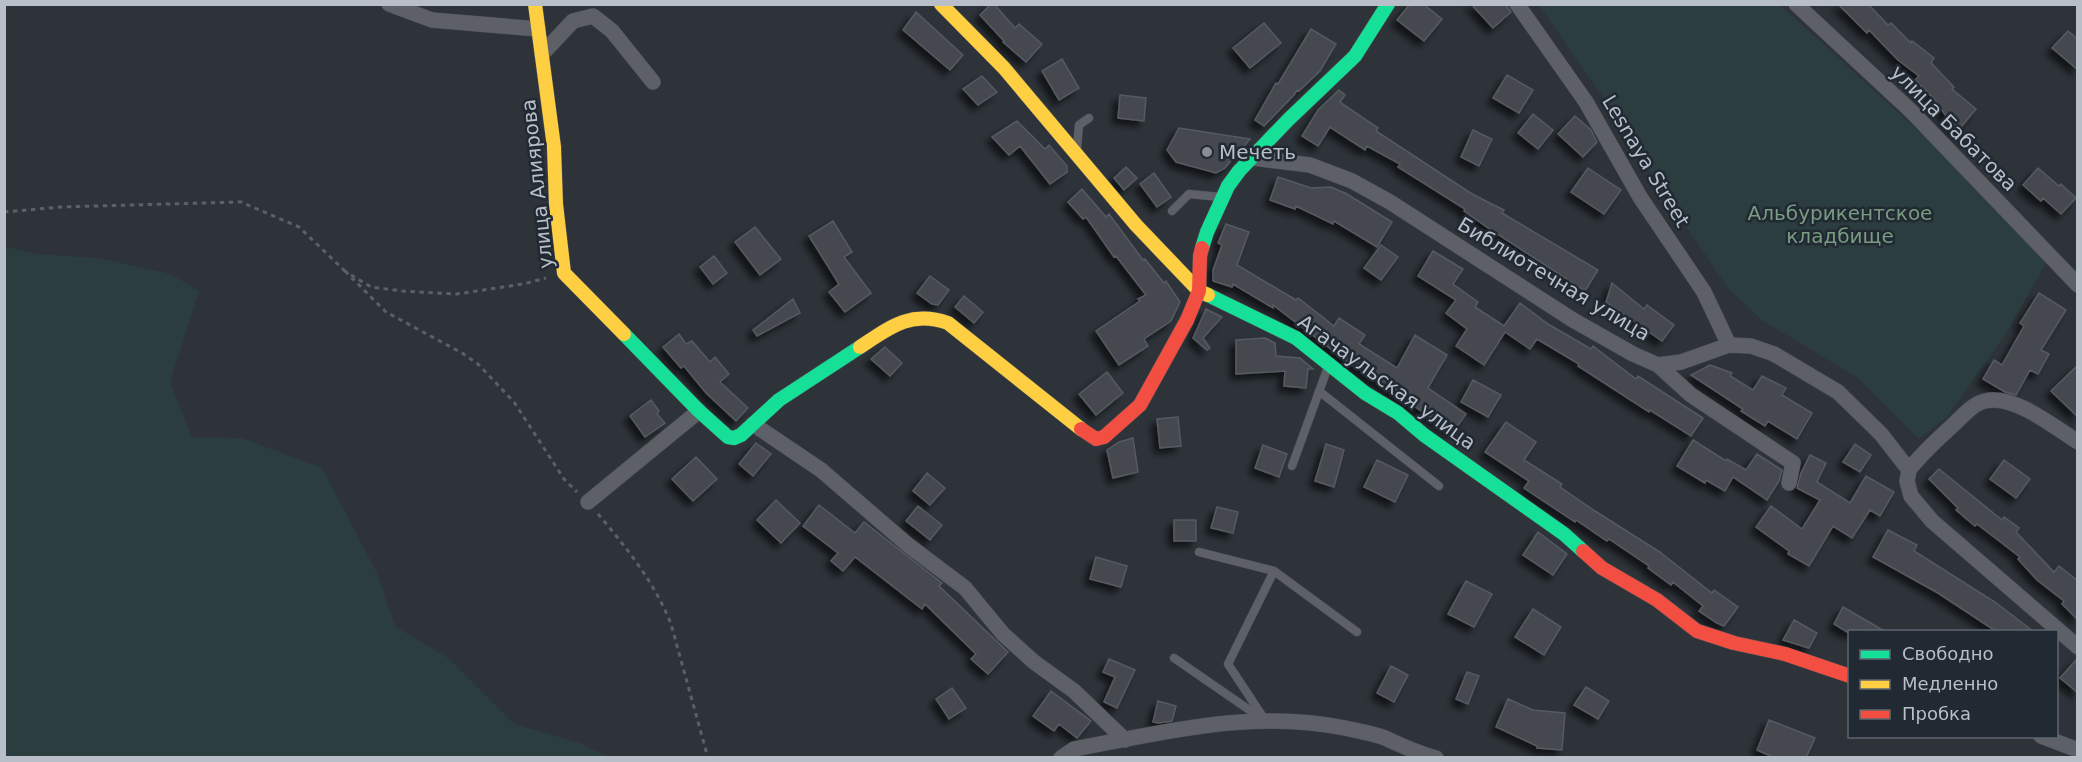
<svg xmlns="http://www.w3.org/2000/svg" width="2082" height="762" font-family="'DejaVu Sans',sans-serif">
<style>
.green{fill:#2b3d3f}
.building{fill:#454a4f;stroke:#555a61;stroke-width:1.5;filter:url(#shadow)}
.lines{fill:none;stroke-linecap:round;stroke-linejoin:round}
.lane-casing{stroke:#4b4f54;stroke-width:9}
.street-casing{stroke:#4b4f54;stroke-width:16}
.fast-casing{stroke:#4b4f54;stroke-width:15}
.slow-casing{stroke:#4b4f54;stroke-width:15}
.jam-casing{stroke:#4b4f54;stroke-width:15}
.path{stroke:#5b6064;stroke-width:3;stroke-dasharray:4.5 4.5;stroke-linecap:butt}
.lane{stroke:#5d6167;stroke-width:8}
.street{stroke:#5d6167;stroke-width:15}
.fast{stroke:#16e098;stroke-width:14}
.slow{stroke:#ffcf43;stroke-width:14}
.jam{stroke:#f24e42;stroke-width:14}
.poi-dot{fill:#878e97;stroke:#212933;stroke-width:2}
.labels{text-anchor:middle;stroke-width:5;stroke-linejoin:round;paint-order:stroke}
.street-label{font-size:20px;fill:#b8bfc9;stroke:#212933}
.poi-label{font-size:20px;fill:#b8bfc9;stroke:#212933;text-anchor:start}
.park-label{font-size:20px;fill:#799c81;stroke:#212933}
</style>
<defs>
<filter id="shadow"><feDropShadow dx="-5.5" dy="5.5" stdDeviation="3" flood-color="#0009"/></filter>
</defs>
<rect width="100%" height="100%" fill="#2d3339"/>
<path class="green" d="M1539,5h241l188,171 79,86 -42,73 -59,83 -27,21 -61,-61 -96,-58 -34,-32 -59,-87 -68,-107z
M4,246l32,8 62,4 73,16 28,17 -29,91 22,55 50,1 80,30 55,105 18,53 53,32 66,66 66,19 28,14h-603z"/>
<path class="building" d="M991,4h3l21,24 4,-4 23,20 -16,18 -23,-20 1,-1 -24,-26z
M1410,4h13l19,15 -18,22 -27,-21z
M1471,4h34l6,8 -18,16z
M1838,4h30l20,21 3,-2 20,20 1,-2 22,17 -3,5 23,24 -2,2 24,20 -19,23 -22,-32 -20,-20 4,-4 -21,-16 -29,-30 -2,3z
M916,12l47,43 -13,15 -47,-40z
M1264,23l17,20 -31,25 -17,-20z
M1311,29l25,15 -16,27 -21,20 -2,-1 -3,5 -30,31 -9,-6 21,-37 2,1z
M2068,31l10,8v31l-26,-22z
M1062,59l17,29 -20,12 -17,-29z
M1507,75l26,15 -14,23 -26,-15z
M982,76l15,16 -19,13 -15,-16z
M1339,90l6,5 -5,7 38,26 -2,3 96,63 32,16 -2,3 96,57 -13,21 -94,-61 -27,-19 1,-2 -67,-42 2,-3 -33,-18 -2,4 -35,-23 -12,19 -16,-10 16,-26z
M1120,95l26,3 -2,23 -26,-3z
M1533,114l20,16 -15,19 -20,-16z
M1575,116l16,14 6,12 -14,15 -25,-23z
M1017,121l28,28 4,-4 18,21v6l-17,12 -30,-38 -11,9 -17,-18z
M1179,128l71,11 -25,29 -9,5 -40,-11 -9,-12z
M1473,130l19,9 -13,27 -18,-9z
M1126,167l11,11 -13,12 -10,-12z
M1588,168l33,22 -17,24 -33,-22z
M2038,168l21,18 2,-2 15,14 -15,16 -18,-16 -2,3 -18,-16z
M1154,173l17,24 -14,10 -17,-23z
M1278,177l33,11 20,-1 16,7 45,28 -15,25 -43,-26 -1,3 -37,-18 -1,3 -25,-9z
M1082,189l24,28 3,-3 34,46 2,-1 19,24 2,-2 14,21 -9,19 -27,18 4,7 -29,19 -23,-34 44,-30 -2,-2 8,-4 -30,-39 -2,1 -28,-40 -3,2 -15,-17z
M833,221l19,31 -8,5 27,36 -26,19 -16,-20 10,-8 -30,-48z
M1226,224l23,8 -12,33 59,35 2,-2 36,28 5,-8 26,17 -6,9 38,24 18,-33 32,20 -19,33 38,26 -13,18 -104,-69 -76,-58v3l-40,-24 -1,3 -19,-6v-11l9,-25 -4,-2z
M755,227l26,32 -21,16 -25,-33z
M1381,245l17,12 -17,23 -17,-12z
M1433,251l30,18 -10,15 25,18 -3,5 29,19 16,-23 28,21 43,25 2,-3 43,33 2,-3 65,42 -12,18 -41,-26 -1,2 -71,-46 1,-2 -42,-25 -7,10 -25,-17 -21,33 -28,-19 11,-17 -21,-16 10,-13 -38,-24z
M714,256l13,17 -14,11 -13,-17z
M930,276l19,14 -11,15 -6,-1 -15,-11z
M1612,283l32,26 3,-4 27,20 -12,16 -56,-39z
M2039,293l27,17 -25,40 8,4 -11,20 -8,-4 -14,25 -11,-3 -22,-13 11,-19 8,5 22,-39 -4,-3z
M964,296l19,16 -9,11 -19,-16z
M793,299l7,14 -43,23 -4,-6z
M1206,309l16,8 -19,21 7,10 -3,2 -14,-12z
M679,334l7,10 6,-3 18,21 5,-5 14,17 -9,8 28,26 -12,13 -30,-28 -22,-27 -3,2 -18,-21z
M1265,338l10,5 1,13 24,2 13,11h-5l-2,19 -22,-2 1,-15 -49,3v-34z
M885,347l17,16 -12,13 -19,-17z
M1710,365l22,8 -2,3 23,14 9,-14 24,12 -4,7 30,18 -15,26 -29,-18 -3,5 -24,-15 2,-2 -52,-34z
M2078,365v52l-27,-26z
M1107,372l16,21 -27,22 -17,-21z
M1473,380l28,15 -13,22 -27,-15z
M651,400l8,11 -2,3 8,9 -20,14 -15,-21z
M1178,417l3,29 -21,2 -3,-29z
M1506,422l30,20 -12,18 38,24 -2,3 35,24 65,41 52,41 2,-3 24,17 -14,19 -7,-3 -18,-12 4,-5 -30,-24 -2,3 -23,-17 1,-2 -40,-27 -2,2 -31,-21 -1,2 -51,-34 5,-7 -44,-29z
M1133,438l5,34 -25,6 -6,-28 12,-8z
M1693,440l33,21 1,-2 19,11 11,-16 25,16 -3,11 -12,19 -34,-23 -8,14 -19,-11 -1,3 -28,-17z
M756,443l15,11 -18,22 -14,-12z
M1326,444l18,6 -10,37 -19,-6z
M1855,444l16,11 -11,17 -17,-10z
M1263,445l24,9 -8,23 -24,-9z
M1810,455l16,8 -9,19 33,21 16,-27 28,16 -14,24 -10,-6 -18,28 -19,-12 -24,40 -21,-12 1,-3 -33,-24 15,-21 31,23 18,-29 -23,-12 4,-15z
M696,457l21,22 -24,22 -21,-22z
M1377,460l31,15 -13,27 -31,-15z
M2004,460l26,19 -14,19 -26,-19z
M1939,469l63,51 2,-3 15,11 -3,4 38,40 5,-6 19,15v39l-16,-16 2,-3 -27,-21 -19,-21 2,-2 -43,-33 -2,2 -19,-16 2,-2 -29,-29z
M927,473l18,15 -15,17 -17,-14z
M776,500l24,23 -19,20 -24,-23z
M819,505l36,28 9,-11 78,61 -3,3 69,66 -20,22 -17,-15 5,-5 -51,-50 -3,5 -67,-52 -12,14 -12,-10 7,-8 -35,-27z
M918,506l24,19 -12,15 -24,-19z
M1217,507l21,5 -5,21 -22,-5z
M1174,520h22v21h-22z
M1888,530l29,15 -3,6 81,51 39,30h-37l-59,-39 -65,-36z
M1538,532l29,22 -14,21 -30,-20z
M1096,557l31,9 -6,21 -31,-8z
M1466,581l26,13 -18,33 -26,-13z
M1843,607l43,25h-39l-13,-8z
M1533,609l28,18 -17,28 -29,-18z
M1794,620l23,13 -8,15 -26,-8z
M2078,658v35l-18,-15z
M1109,659l26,11 -18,38 -13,-6 11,-25 -12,-5z
M1391,666l17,9 -14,27 -17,-9z
M1467,672l12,4 -11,28 -12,-5z
M1586,687l23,14 -11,18 -24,-14z
M952,688l14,20 -17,11 -13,-20z
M1051,691l40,30 -14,17 -18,-14 -5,7 -21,-15z
M1508,699l25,11 32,3 -3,37 -25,-2v-2l-41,-19z
M1158,701l18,5 -4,15 -14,2 -5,-1z
M1769,720l46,18 -9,20h-31l-18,-8z"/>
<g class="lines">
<g class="lane-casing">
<path id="lane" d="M1077,148l2,-23 10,-7
M1172,211l17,-17 31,3
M1319,391l120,95
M1292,466l36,-99
M1199,552l75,19
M1174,658l87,60
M1265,720l-37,-56 46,-93 83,61"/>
</g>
<g class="street-casing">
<path id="street" d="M389,4l43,16 106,9
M1517,4l69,98 54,95 64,95 25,53
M1796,4l115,107 167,174
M542,54l31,-33 20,-5 19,15 41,51
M1253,158l57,7 42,16 38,21 183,118 60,34 25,11 23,-3 48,-17 22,1 23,8 64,38 43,42 28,36 -2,11 4,15 21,25 146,126
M1658,365l33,30 102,68 -4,20
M753,424l68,46 87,75 57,43 38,46 31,28 40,29 51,49
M1909,470c13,-17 28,-30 43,-44 10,-9 20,-22 33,-25 29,-7 69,26 93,41
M588,502l111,-91
M2041,736l37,14
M1061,758l13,-9c92,-17 177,-40 271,-21 13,3 27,5 40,10 17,8 32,15 51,20"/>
</g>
<g class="fast-casing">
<path id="fast" d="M1202,248l5,-16 21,-46 11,-15 50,-52 66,-63 33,-52
M1208,295l88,43 69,55 33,20 26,22 140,99 19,17
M624,334l75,77 29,26 6,1 7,-3 38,-35 81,-53"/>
</g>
<g class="slow-casing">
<path id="slow" d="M535,4l19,143 2,57 8,69 60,61
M941,4l63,64 132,157 63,66 9,4
M860,347c30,-20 51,-37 88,-24l133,106"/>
</g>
<g class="jam-casing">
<path id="jam" d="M1081,429l15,10 8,-2 36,-32 47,-85 12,-29 1,-35 2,-8
M1583,551l19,17 55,32 40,31 37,12 51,11 65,22"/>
</g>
<path class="path" d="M4,212l57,-5 180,-5 58,25 47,45
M345,271l41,41 76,41 16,11 36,38 50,77 13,13
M351,275l20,12 31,4 55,3 66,-10 23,-6
M598,514c28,33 57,69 73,110l37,134"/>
<use href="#lane" class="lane"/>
<use href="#street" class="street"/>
<use href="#fast" class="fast"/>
<use href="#slow" class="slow"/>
<use href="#jam" class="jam"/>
</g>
<circle class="poi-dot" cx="1207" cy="152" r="6"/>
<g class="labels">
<g class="street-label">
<text transform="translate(1954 128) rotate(45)" y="7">улица Бабатова</text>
<text transform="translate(1646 161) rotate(59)" y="7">Lesnaya Street</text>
<text transform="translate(537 184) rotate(-96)" y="7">улица Алиярова</text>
<text transform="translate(1554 279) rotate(31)" y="7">Библиотечная улица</text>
<text transform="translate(1387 382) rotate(36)" y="7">Агачаульская улица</text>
</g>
<g class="poi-label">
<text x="1219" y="159">Мечеть</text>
</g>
<g class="park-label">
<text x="1840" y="220">Альбурикентское<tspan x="1840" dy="23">кладбище</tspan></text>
</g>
</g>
<rect width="2082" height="762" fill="none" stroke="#b8bfc9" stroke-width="12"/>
<rect x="1848" y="630" width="210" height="108" fill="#212933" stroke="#5d656f" stroke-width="1.5"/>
<rect x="1860" y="650" width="30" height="9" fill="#16e098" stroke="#5d656f" stroke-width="1.5"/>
<text x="1902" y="660" font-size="18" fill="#b8bfc9">Свободно</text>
<rect x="1860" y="680" width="30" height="9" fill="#ffcf43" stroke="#5d656f" stroke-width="1.5"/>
<text x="1902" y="690" font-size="18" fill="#b8bfc9">Медленно</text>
<rect x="1860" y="710" width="30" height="9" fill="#f24e42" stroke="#5d656f" stroke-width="1.5"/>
<text x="1902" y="720" font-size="18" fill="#b8bfc9">Пробка</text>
</svg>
